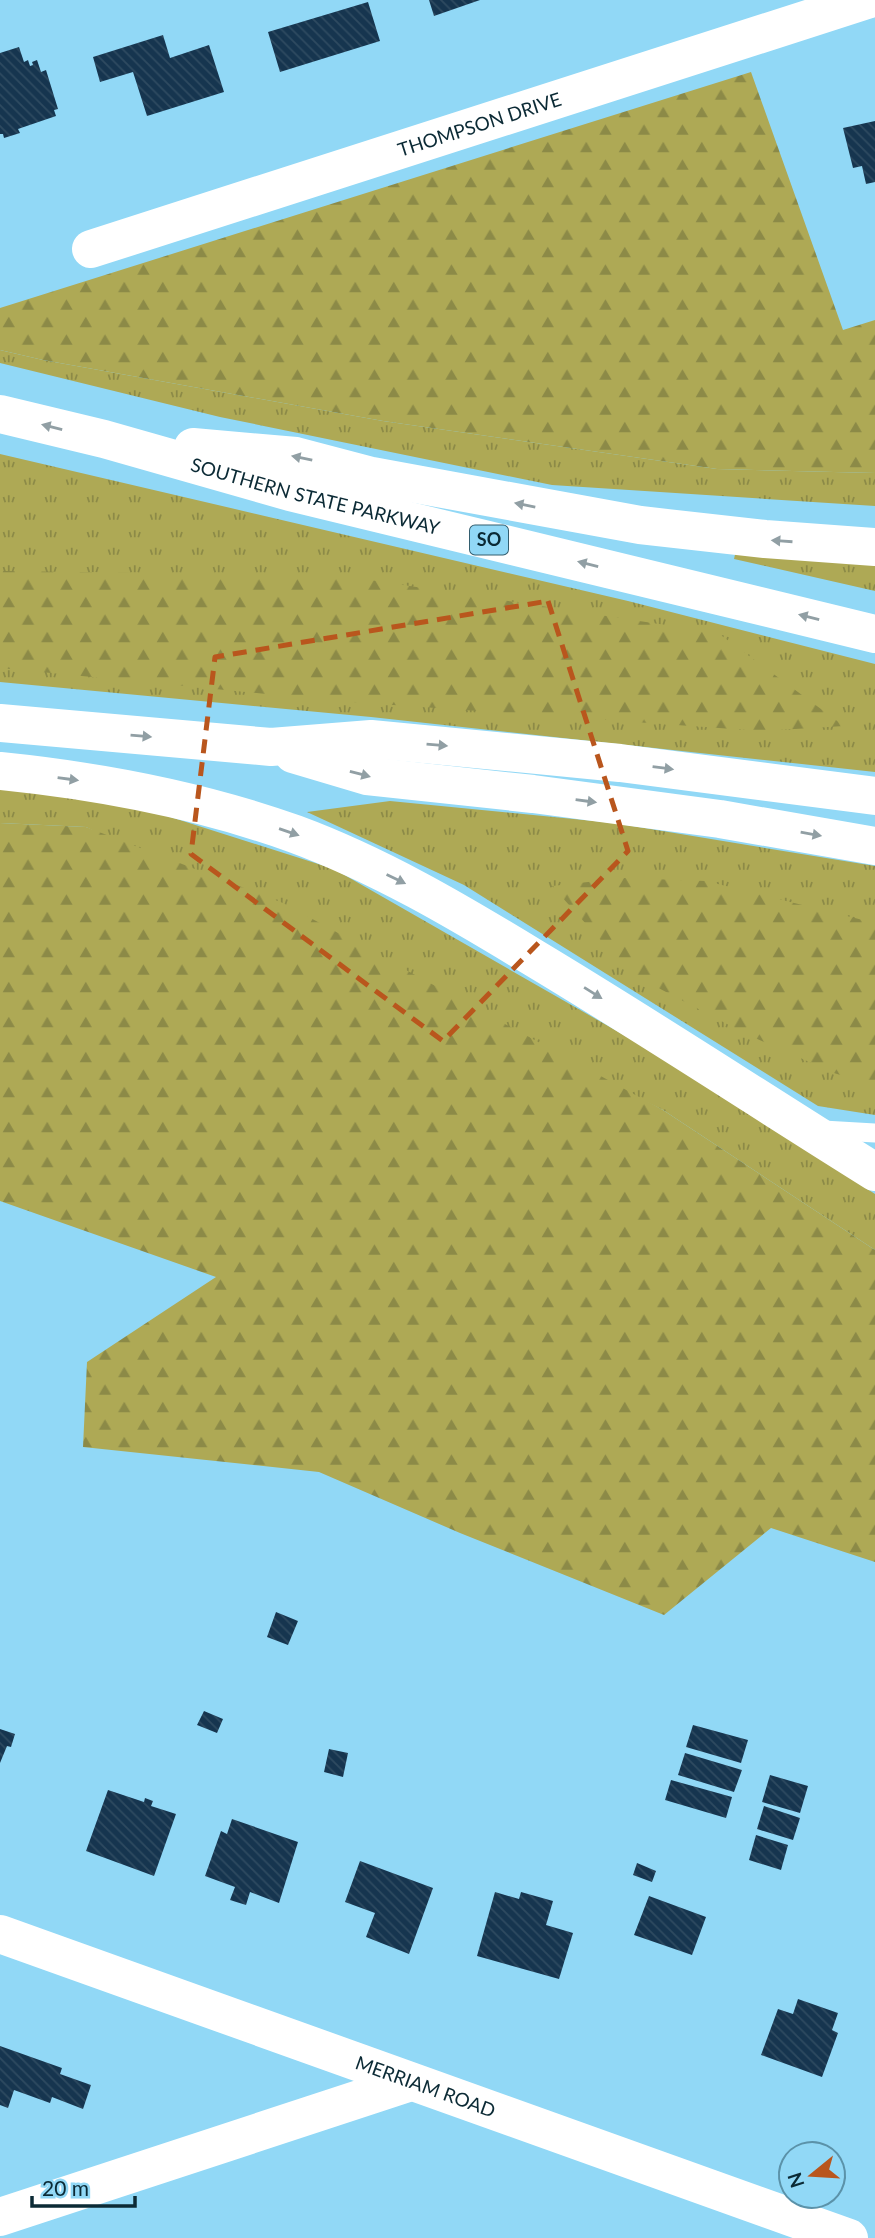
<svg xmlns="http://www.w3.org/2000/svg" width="875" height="2238" font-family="Lato,sans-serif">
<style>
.grass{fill:url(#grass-tufts)}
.forest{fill:url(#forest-firs)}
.building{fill:url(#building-back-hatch)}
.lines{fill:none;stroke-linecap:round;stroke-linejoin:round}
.service{stroke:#fff;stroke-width:19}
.minor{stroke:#fff;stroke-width:38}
.motorway{stroke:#fff;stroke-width:38}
.oneway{fill:#919fa4}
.marked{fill:none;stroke:#b9561d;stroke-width:5;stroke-dasharray:14 9;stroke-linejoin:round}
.labels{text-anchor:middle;stroke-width:7;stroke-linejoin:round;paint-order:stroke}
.shield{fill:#91d8f6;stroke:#335e6f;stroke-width:2}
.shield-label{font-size:18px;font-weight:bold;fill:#0b2a35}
.street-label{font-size:19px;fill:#0b2a35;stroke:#91d8f6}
</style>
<defs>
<pattern id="grass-tufts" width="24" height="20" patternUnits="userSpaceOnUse" patternTransform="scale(1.75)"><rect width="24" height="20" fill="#aea955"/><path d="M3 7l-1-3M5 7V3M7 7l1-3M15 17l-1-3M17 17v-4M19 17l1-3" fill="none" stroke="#8c8a47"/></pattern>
<pattern id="forest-firs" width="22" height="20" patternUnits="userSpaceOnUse" patternTransform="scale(1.75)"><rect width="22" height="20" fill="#aea955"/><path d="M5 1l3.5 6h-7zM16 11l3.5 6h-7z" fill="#8c8a47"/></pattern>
<pattern id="building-back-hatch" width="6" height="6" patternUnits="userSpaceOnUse" patternTransform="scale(1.75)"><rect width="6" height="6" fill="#16354f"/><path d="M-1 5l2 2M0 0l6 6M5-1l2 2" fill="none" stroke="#2e4a60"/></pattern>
</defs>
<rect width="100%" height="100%" fill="#91d8f6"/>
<path class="grass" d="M0,350l43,10 340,61 334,48 158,4v33l-323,-21 -332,-68 -220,-54z
M0,454l628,147 247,63v108l-504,-55 -371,-35z
M736,550l139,5v36l-141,-32z
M0,784l98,10 236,75 337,193 204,132v56l-212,-140 -577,-283 -86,-4z
M390,801l224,22 261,43v249l-57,-9 -354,-221 -157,-73z"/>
<path class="forest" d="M751,72l92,258 32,-10v153l-158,-4 -334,-48 -340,-61 -43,-10v-42z
M0,569l5,2 339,5 374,57 126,93 -83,5 -424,-30 -337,-33z
M0,823l86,4 197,76 380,207 212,140v312l-104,-34 -107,87 -204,-82 -141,-61 -236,-25 4,-85 129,-85 -216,-76z
M624,878l82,3 169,42v163l-41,-13 -90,-40 -114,-60 -78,-87z"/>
<path class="building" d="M429,0h51l-46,16z
M368,2l12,39 -100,31 -12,-40z
M163,35l7,23 39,-13 15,47 -77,24 -14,-44 -33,10 -7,-25z
M19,47l5,15 4,-2 2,6 3,-1 -1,-3 5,-2 4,12 5,-2 12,39 -4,1 2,6 -38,13 2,4 -16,5 -1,-4h-3v-81z
M875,121v61l-9,2 -4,-18 -9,2 -10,-40z
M276,1612l22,9 -10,24 -21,-8z
M204,1711l19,8 -6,14 -20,-8z
M693,1725l55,15 -7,23 -55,-16z
M0,1729l15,5 -4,13 -4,-1 -7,17z
M329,1749l19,4 -5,24 -19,-5z
M685,1753l57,17 -8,22 -56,-17z
M770,1775l38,11 -8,27 -38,-11z
M671,1780l61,17 -6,21 -61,-18z
M108,1790l36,12 1,-4 8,3 -2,5 25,8 -22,62 -68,-25z
M764,1806l36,12 -7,22 -36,-11z
M232,1819l66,23 -19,61 -29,-11 -4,13 -16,-5 5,-13 -30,-11 16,-45 6,3z
M756,1835l32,10 -7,25 -32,-10z
M360,1861l73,27 -24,66 -43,-17 9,-24 -30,-11z
M637,1863l19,8 -4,11 -19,-7z
M495,1892l24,7 2,-7 32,9 -7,24 27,8 -14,46 -82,-23z
M649,1896l57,21 -14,38 -58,-20z
M798,1999l40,14 -6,17 6,3 -16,44 -61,-22 17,-46 15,5z
M0,2046l62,22 -2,6 31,11 -8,24 -31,-12 -2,6 -36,-13 -6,18 -8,-3z"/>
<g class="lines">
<path class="service" d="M823,1130l52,3"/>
<g class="minor">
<path id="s1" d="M91,249l776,-249"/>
<path id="s2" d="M0,1934l849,304"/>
<path d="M0,2217l411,-135"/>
</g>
<g class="motorway">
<path id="s3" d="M0,414l104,25 186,53 585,142"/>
<path d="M193,447l103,9 76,20 268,49 125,14 110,8"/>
<path d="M0,723l271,24 100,-8 249,24 255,33"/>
<path d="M293,754l74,22 166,18 187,25 155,27"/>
<path d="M0,771c99,10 200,29 295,63 84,31 162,77 239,124 115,69 227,143 341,214"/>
</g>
</g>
<defs><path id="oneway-solid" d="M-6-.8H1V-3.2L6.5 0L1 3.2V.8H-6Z" transform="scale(1.75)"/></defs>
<g class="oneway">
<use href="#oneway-solid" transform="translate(52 427) rotate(-166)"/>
<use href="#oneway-solid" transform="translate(302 458) rotate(-168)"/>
<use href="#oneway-solid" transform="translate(525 505) rotate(-169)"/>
<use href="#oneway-solid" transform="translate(782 541) rotate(-176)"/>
<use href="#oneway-solid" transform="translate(588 564) rotate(-166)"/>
<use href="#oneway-solid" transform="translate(809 617) rotate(-166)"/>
<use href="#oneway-solid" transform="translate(141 736) rotate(5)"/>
<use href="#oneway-solid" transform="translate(437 745) rotate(5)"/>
<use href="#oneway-solid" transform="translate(663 768) rotate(7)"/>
<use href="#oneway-solid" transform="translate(360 774) rotate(15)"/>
<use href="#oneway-solid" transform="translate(68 779) rotate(8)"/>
<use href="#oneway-solid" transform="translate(586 801) rotate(8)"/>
<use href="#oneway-solid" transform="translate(289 832) rotate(19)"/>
<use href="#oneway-solid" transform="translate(811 834) rotate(10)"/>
<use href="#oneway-solid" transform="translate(396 879) rotate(26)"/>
<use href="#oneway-solid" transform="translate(593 993) rotate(32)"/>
</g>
<path class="marked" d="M548,601l80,250 -185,190 -252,-187 24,-197z"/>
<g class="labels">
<rect class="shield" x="470" y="525.5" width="38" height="29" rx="5"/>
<g class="shield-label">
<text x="489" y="546">SO</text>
</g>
<g class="street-label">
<text dy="7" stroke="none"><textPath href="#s1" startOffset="408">THOMPSON DRIVE</textPath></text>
<text dy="7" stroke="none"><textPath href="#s3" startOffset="326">SOUTHERN STATE PARKWAY</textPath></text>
<text dy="7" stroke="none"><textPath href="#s2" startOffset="452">MERRIAM ROAD</textPath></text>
</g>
</g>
<g transform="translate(812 2175) rotate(252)"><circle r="33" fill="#91d8f6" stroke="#5b92a9" stroke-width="2"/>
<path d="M0-5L12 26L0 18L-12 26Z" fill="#b9561d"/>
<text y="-10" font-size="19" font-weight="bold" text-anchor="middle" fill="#0b2a35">N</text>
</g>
<path d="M32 2196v10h103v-10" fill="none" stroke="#0b2a35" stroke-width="3.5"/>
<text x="42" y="2196" font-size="21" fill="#0b2a35" stroke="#91d8f6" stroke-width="5" paint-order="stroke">20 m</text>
</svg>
